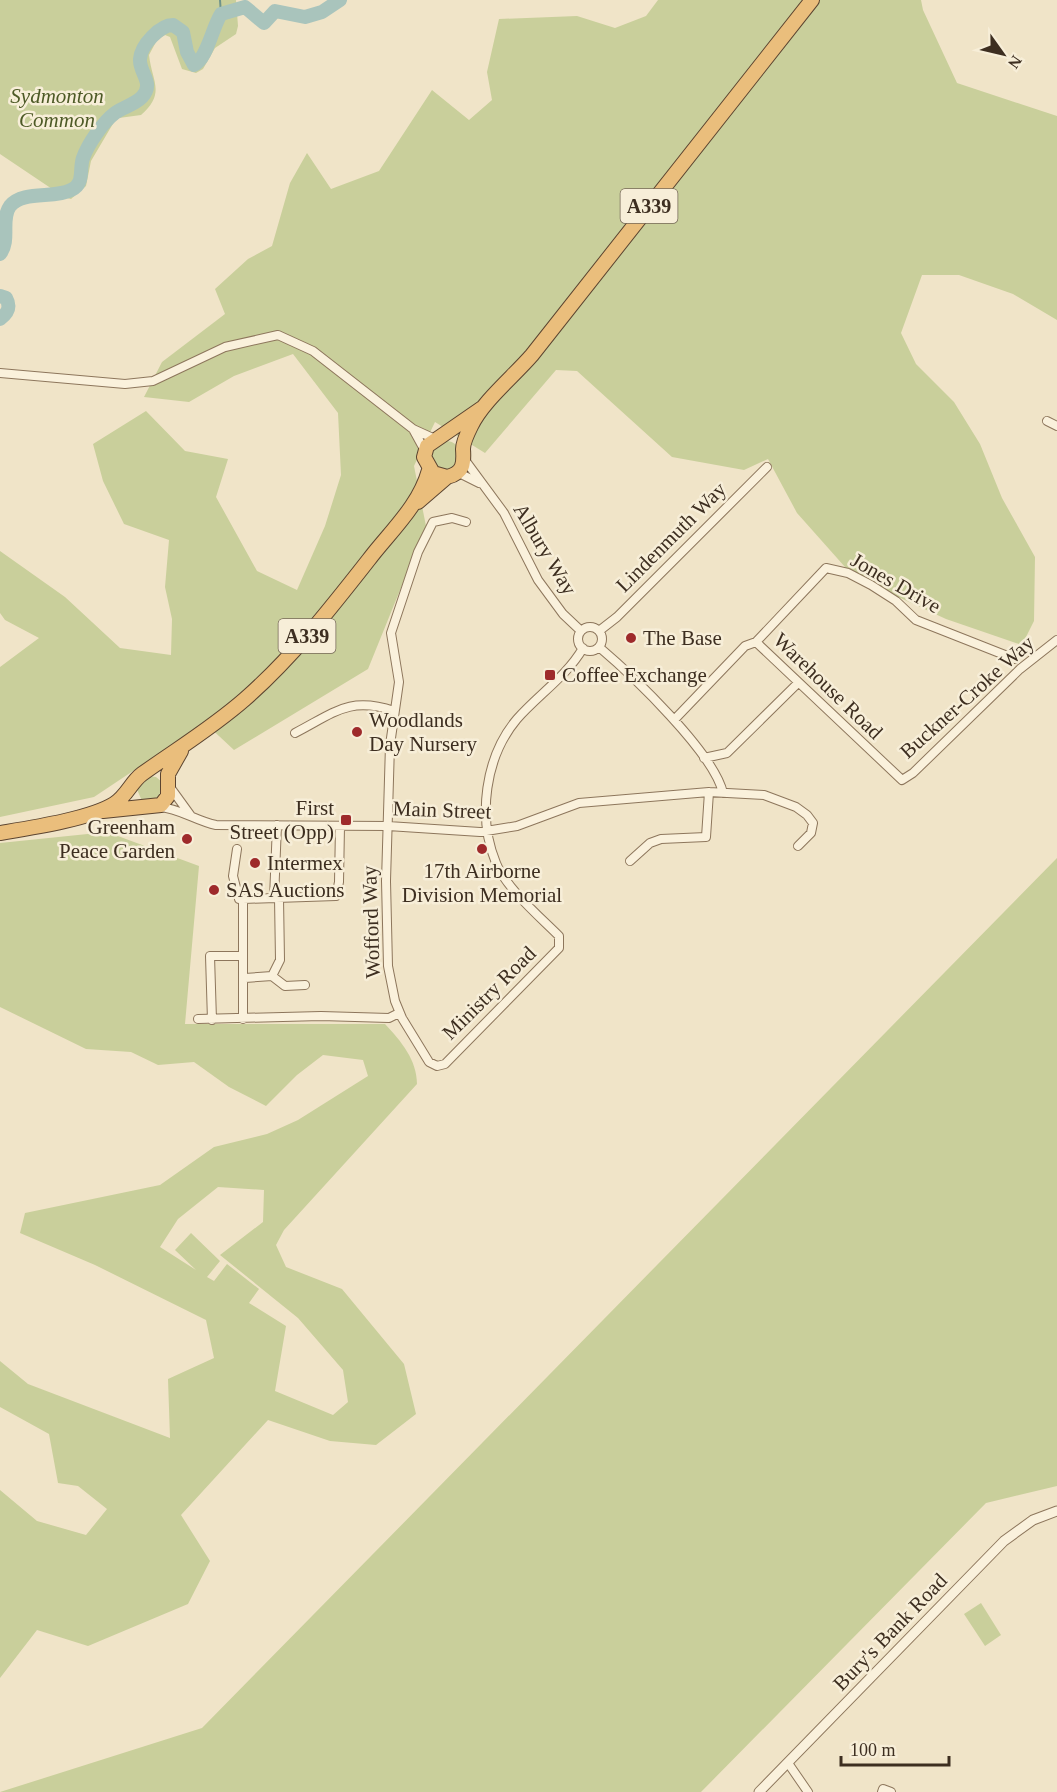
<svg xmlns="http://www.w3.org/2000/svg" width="1057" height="1792" font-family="Georgia,serif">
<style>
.green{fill:#c9cf9b;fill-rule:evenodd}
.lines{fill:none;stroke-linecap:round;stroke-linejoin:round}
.stream{stroke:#6f938a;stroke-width:2}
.river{stroke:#a9c4bc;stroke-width:14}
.minor-casing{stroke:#8d765c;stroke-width:10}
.tertiary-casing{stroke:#8d765c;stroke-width:11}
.trunk-casing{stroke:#5b4430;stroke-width:16}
.minor{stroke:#faf1dc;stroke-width:8}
.tertiary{stroke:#faf1dc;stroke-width:9}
.trunk{stroke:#eabe7c;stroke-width:14}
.poi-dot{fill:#9e2a2b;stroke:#f7eed8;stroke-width:2}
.labels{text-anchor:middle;stroke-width:5;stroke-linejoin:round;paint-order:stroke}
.shield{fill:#f7eed8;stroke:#756857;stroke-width:1.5}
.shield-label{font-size:20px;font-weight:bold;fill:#3d2e20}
.park-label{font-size:21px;font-style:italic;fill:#4d5a26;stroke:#f7eed8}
.street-label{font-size:21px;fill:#3d2e20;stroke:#f7eed8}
.poi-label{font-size:21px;fill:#3d2e20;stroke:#f7eed8;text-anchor:start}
</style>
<rect width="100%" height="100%" fill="#f0e4c8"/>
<path class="green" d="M0,0h236l2,26 -2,8 -21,14 -12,21 -7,4 -14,-4 -12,-32 -5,-2 -8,5 -8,15c3,27 17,38 -8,60l-22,3 -5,4 -23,39 -5,25 -15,13 -7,-2 -64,-43z
M658,0h263l2,10 34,73 100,33v204l-44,-26 -54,-19h-37l-21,58 15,31 38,38 26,42 22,54 33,59 -1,64 -12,24 -76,-26 -93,-43 -56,-63 -29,-54 -24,11 -72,-13 -95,-86 -21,-1 -71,83 -50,-31 -21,44 12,60 -58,143 -134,81 -29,-27 -111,74 -94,20v-150l39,-29 -34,-18 -5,-7v-62l65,46 55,51 51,7 1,-36 -7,-32 4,-47 -45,-16 -21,-43 -10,-37 53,-33 39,40 43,8 -12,38 41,74 40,19 28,-64 16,-51 -3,-62 -45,-59 -59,22 -45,26 -45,-5 18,-35 63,-48 -10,-25 33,-30 24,-13 18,-63 17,-30 24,36 48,-18 53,-81 37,30 23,-20 -5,-28 12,-53 78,-3 38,12 31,-12z
M431 456a15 15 0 1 1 30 0a15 15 0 1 1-30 0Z
M147,776l9,1 6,5 -1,17 -19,2 -6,-14z
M107,832l92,34 -14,158h200c16,17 32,36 32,60l-133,146 -8,15 10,22 56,22 62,75 12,50 -40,31 -46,-4 -62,-21 -87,95 29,46 -22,43 -100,42 -51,-16 -37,48v-188l37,31 49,14 21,-26 -29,-23 -20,-3 -9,-49 -49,-27v-46l28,23 142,54 -2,-59 46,-21 -8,-38 -111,-55 -75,-32 5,-20 135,-28 54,-38 53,-13 31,-14 70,-44 -5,-16 -40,-5 -26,20 -31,31 -37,-19 -35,-25 -36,3 -27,-13 -45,-3 -86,-42v-164zM218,1187l46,3 -1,32 -43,33 78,63 45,52 5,32 -15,13 -58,-24 11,-65 -37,-23 10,-14 -32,-25 -13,17 -7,-4 13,-16 -29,-28 -16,17 21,20 -36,-23 18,-28z
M1057,858v628l-71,17 -285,289h-701l202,-64z
M981,1603l20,32 -16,11 -21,-32z"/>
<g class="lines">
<path class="stream" d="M220,0l1,14"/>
<path class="river" d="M0,254c11,-14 0,-34 10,-48 13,-16 44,-7 61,-16 14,-6 8,-21 12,-32 5,-14 20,-36 32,-45 8,-6 19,-8 27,-16 13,-14 -3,-24 -2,-38 1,-14 20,-34 33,-34l10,7 4,20 7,13c13,-6 18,-37 27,-51l24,-7 19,16 11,-12 30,6 17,-5 18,-12
M0,296l6,2c5,9 2,15 -6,21"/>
<g class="minor-casing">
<path id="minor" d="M0,373l125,11 28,-3 72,-34 53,-12 35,16 100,78 22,10
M1047,421l10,5
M413,429l12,22
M465,460l39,53 34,67 25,34 18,17
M457,472l22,11
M466,522l-14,-4 -19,4 -15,30 -27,81 8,49 -9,63 -4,136 2,85 7,35 7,17 27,44 8,4 8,-2 114,-116v-12c-19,-19 -53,-48 -63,-73 -19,-46 -11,-106 21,-144 21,-24 50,-43 66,-71
M578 639a12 12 0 1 1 24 0a12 12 0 1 1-24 0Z
M599,631l18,-14 150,-150
M756,642l146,138 11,-7 107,-104 37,-29
M599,647c33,28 115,106 124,146
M674,720l71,-74 11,-4 70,-74 22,5 23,12 25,16 20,19 99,39
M295,733c39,-20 54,-37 99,-22
M704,758l23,-5 71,-70
M170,787l21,29
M159,807c20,1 37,14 57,18l172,1 92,6 37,-6 62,-23 130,-11 55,3 32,12 11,8 6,8 -2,10 -13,13
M237,849l-4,27 6,23h4
M630,861l20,-18 11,-4 45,-2 3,-45
M274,898l3,-73
M272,976l13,10 20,-1
M245,978l27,-2 8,-16 -1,-62
M198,1019l123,-3 68,2 10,-5
M243,1019v-120l93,-3 3,-14 1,-56
M212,1020l-2,-64h33
M788,1763l20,29
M882,1792l1,-3 8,3"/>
</g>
<g class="tertiary-casing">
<path id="tertiary" d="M759,1792l245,-251 29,-21 24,-9"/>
</g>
<g class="trunk-casing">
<path id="trunk" d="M482,408l-55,38 -3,11 9,16 14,4c17,-4 17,-14 16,-28 0,-7 5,-17 8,-23 12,-25 42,-49 61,-71l280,-355
M418,502l29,-25
M103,811l58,-6 7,-9v-22l13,-23
M0,833c30,-5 90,-14 114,-29 13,-8 17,-22 28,-30 35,-25 70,-46 103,-75 49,-43 89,-95 129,-146 21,-26 46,-50 55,-83"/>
</g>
<use href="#minor" class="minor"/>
<use href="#tertiary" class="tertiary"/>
<use href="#trunk" class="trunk"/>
</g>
<g class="poi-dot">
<circle cx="631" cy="638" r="6"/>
<rect x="544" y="669" width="12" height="12" rx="3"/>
<circle cx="357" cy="732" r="6"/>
<rect x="340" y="814" width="12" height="12" rx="3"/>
<circle cx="187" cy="839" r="6"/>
<circle cx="482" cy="849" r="6"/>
<circle cx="255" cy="863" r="6"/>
<circle cx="214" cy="890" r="6"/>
</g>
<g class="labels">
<g class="shield">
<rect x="620.5" y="189" width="57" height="34" rx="4.5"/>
<rect x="278.5" y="619" width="57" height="34" rx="4.5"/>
</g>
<g class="shield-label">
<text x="649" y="213">A339</text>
<text x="307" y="643">A339</text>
</g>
<g class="park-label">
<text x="57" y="103">Sydmonton<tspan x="57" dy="24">Common</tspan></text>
</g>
<g class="street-label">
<text transform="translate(671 537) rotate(-45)" y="7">Lindenmuth Way</text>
<text transform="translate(545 549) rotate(59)" y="7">Albury Way</text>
<text transform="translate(896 583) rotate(30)" y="7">Jones Drive</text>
<text transform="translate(828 686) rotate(44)" y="7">Warehouse Road</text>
<text transform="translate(967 697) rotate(-42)" y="7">Buckner-Croke Way</text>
<text transform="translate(442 810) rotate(2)" y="7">Main Street</text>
<text transform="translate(371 922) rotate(-92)" y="7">Wofford Way</text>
<text transform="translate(489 993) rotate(-45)" y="7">Ministry Road</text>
<text transform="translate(890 1632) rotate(-46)" y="7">Bury's Bank Road</text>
</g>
<g class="poi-label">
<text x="643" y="645">The Base</text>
<text x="562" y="682">Coffee Exchange</text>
<text x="369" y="727">Woodlands<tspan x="369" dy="24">Day Nursery</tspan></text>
<text x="334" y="815" text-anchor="end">First<tspan x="334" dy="24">Street (Opp)</tspan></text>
<text x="175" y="834" text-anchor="end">Greenham<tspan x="175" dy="24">Peace Garden</tspan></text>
<text x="267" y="870">Intermex</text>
<text x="482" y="878" text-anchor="middle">17th Airborne<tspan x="482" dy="24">Division Memorial</tspan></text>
<text x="226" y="897">SAS Auctions</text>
</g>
</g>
<g transform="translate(1003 54) rotate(124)" stroke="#f7eed8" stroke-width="4.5" paint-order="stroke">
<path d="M0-4.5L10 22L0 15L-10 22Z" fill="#3d2e20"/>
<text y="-9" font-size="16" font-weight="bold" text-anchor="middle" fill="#3d2e20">N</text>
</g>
<path d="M841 1756v9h108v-9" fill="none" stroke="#3d2e20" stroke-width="3"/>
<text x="850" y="1756" font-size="18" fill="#3d2e20" stroke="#f7eed8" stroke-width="4.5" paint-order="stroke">100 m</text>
</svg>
